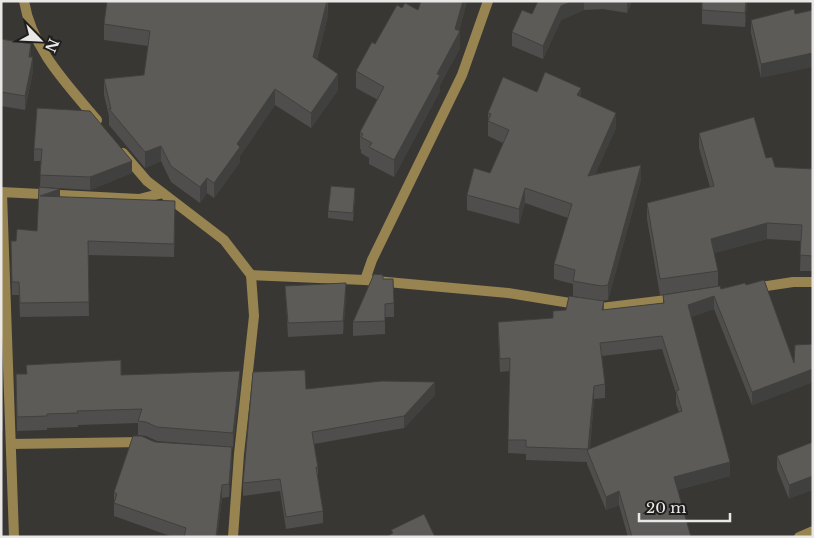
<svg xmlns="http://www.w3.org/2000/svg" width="814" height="538" font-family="'Libre Baskerville',serif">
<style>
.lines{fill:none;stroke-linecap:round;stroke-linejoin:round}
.service{stroke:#988450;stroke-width:10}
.minor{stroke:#988450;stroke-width:10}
.wall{fill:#4f4e4c;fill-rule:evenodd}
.shaded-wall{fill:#40403e}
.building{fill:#5c5b58;stroke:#40403e}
</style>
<rect width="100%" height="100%" fill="#383734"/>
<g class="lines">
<path class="service" d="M251,275l114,5 143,13 93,15 74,-9
M754,288l39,-6h20"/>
<path class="minor" d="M24,1c8,48 43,83 73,119
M123,153l24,28 77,59 27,35 3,41 -15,138 -6,83
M1,192l138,7 24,-6
M2,194l12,343
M365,280l7,-20 90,-185 26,-74
M11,444l132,-2
M799,537l14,-6"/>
</g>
<path class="wall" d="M328,1v14l-11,44 21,31 -27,38 -36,-23 -35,51v6l-26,36 -7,-5 -7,10 -29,-21 -10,-21 -16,7 -36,-43v-9l-5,-21v-16l40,-4 4,-29 -44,-6v-16z
M421,1h46l-8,30 1,17 -20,37v6l-46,86 -25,-13v-6l-8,-5v-4h-1v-17l18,-32 -22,-12v-17l46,-63 16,2z
M538,1h94l-5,12 -24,-4 -19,1 -23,10 -18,39 -31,-13v-14l20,-18z
M747,1l-2,26 -43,-3v-14z
M795,14l-34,64 -10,-45v-13z
M1,39l30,18 2,14 -8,39 -24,-4z
M545,72l36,16v9l35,16v15l-21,46 46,-9v15l-33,120 -6,1h2v9l59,-7v-8l57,-9 1,3 24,-6 1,2 18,-5 30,83 1,-18 18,-1v38l-61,23 -38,-96 -23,8 39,145v14l-53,14 14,47h-63l-9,-32 -13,5 -19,-46v-2l-61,-2v-6l-18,-1 2,-82 -10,1 -2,-37v-13l55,-4v-7l13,-1 3,-14 26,4 -22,-4v-12l-19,-5v-15l14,-46 -43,-15 -6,21 -52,-14v-15l7,-27 16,5 13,-30 -15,-7v-23l15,-36 34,15zM662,349l14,44v11l3,8 -89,37 4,-50 11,-1v-14l-3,-28z
M37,108l95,65 -42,17 -50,-3 1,-26h-7v-12z
M699,133l67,25 9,9 38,2v102h-13l1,-30 -34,-2 -53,14 4,18v15l-58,9 -13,-76v-16l63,-16 -11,-39z
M355,196l-2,25 -25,-3v-7z
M60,197l115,18 -1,42 -86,-2 1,61 -69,1 -1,-22h-7l-1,-54h5l21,-10z
M383,279l11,24v14h-9v17l-32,2v-14z
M285,286l61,11 -3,37 -55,3z
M1,374l2,43v14h-2z
M16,374l105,1 119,10 -7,62 -76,-6 -11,-5 -8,-1v-12l-60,2v2l-31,1v2l-30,1z
M306,389l129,6 -31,33 -90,16 4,24v12l5,31v12l-37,6 -6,-38 -37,5v-13z
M155,442l77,18 -3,37 -7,1 -5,39h-44l-59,-21v-24z
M813,442l-24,57 -12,-30v-13z"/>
<path class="shaded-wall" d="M327,1l1,14 -15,58v-16z
M463,1h4l-9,33 2,-3v17l-20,37v6l-46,86v-17l43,-86 18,-45z
M573,1h11v9l-23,10 -18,39v-13l18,-40z
M627,1h5l-5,12z
M746,1h1l-2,26v-14z
M31,44v14l-2,-1z
M813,53v14l-52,11v-14z
M33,57v14l-8,39v-14z
M338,74v16l-27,38v-15z
M581,88v15l-4,-8z
M275,89v16l-35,51v6l-26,36v-15l23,-39z
M616,113v15l-28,63v-15z
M161,146v15l-16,7v-16z
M132,161v12l-42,17v-13z
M641,165v15l-33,120v-15z
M207,178v15l-7,10v-16z
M525,188v15l-6,21v-15z
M60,189v13l-20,-6z
M767,223v16l-56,15v-15z
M346,283v14l-3,37v-13z
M714,296v13l-26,9v-13z
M813,369v13l-61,23v-13z
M240,371v14l-7,62v-14z
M435,382v13l-31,33v-12z
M594,386v13l-5,57 -1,-7z
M232,447v13l-3,37v-13z
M730,462v14l-56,15v-14z
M813,476v14l-24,9v-14z
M222,485v13l-5,39h-1z
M619,491v14l-13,5v-13z"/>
<path class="building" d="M107,1h220l-14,56 25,17 -27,39 -36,-24 -38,55 3,3 -26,36 -7,-5 -7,9 -29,-21 -10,-20 -16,6 -36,-43h2l-7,-30 40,-4 6,-44 -46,-7z
M421,1h42l-8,28 5,2 -23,43 3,1 -46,85 -25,-13 3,-4 -11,-6 2,-3 -3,-2 24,-45 -28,-16 16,-29 3,2 22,-39 5,3 3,-5 13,7z
M538,1h35l-12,5 -18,40 -31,-14 10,-22 10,4z
M702,1h44l-1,12 -43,-3z
M794,9l1,5 18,-4v43l-52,11 -10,-44z
M1,39l30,5 -2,13h4l-8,39 -24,-4z
M545,72l36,16 -4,7 39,18 -28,63 53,-11 -33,120 -7,1 -28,-5 2,-11 -21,-6 18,-60 -47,-16 -6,21 -52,-14 7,-27 16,5 19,-43 -21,-9 3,-7 -3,-1 15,-36 34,15z
M37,108l53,3 42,50 -42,16 -50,-2 2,-26h-8z
M754,117l12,41 6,-1 3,10 38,2v87l-13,-1 2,-30 -35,-2 -56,16 7,32 -58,8 -13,-76 67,-17 -15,-53z
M331,186l24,2 -2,25 -25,-2z
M39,187l21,2 -20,7 135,5 -1,43 -86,-3 1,61 -69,1 -1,-21h-7l-1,-41h5l1,-12 20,2z
M374,274l9,1v4h10l1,24 -9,1v17l-32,1z
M764,280l30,83 1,-18 18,-1v25l-61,23 -38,-96 -26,9 42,157 -56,15 17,60h-59l-13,-46 -13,6 -19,-47 95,-39 -6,-20 3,-1 -17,-54 -62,7 5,41 -11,2 -6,63 -62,-2v-7h-18l2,-82 -10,1 -2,-37 55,-4v-7l13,-1 3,-14 35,5 -2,9 62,-7 -1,-8 57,-9 1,3 24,-6 1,2z
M346,283l-3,38 -55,2 -3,-37z
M121,360v15l119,-4 -7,62 -76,-6 -11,-5 -8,-1 4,-12 -65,2 1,2 -31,1v2l-30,1 -1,-43h11l-1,-9z
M305,370l1,19 76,-8 53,1 -31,34 -92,16 6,36 -2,-1 7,44 -37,6 -6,-38 -37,4 10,-111z
M1,374h1l1,43h-2z
M133,436h8l14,6 77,5 -3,37 -7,1 -6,52h-32l2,-9 -72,-25 3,-9 -3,-2z
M813,442v34l-24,9 -12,-29z
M424,514l11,23h-49l7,-4 -2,-3z"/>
<rect width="814" height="538" fill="none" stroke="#e9e8e6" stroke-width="5"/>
<g transform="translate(40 40) rotate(114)" stroke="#1f1e1d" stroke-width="4" paint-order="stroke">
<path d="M0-4L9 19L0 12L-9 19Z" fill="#e9e8e6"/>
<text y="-8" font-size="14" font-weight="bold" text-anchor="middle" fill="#e9e8e6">N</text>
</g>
<path d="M639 513v8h91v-8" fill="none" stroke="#e9e8e6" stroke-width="2.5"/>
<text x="646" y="513" font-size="15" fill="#e9e8e6" stroke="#1f1e1d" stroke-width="4" paint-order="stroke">20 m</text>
</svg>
